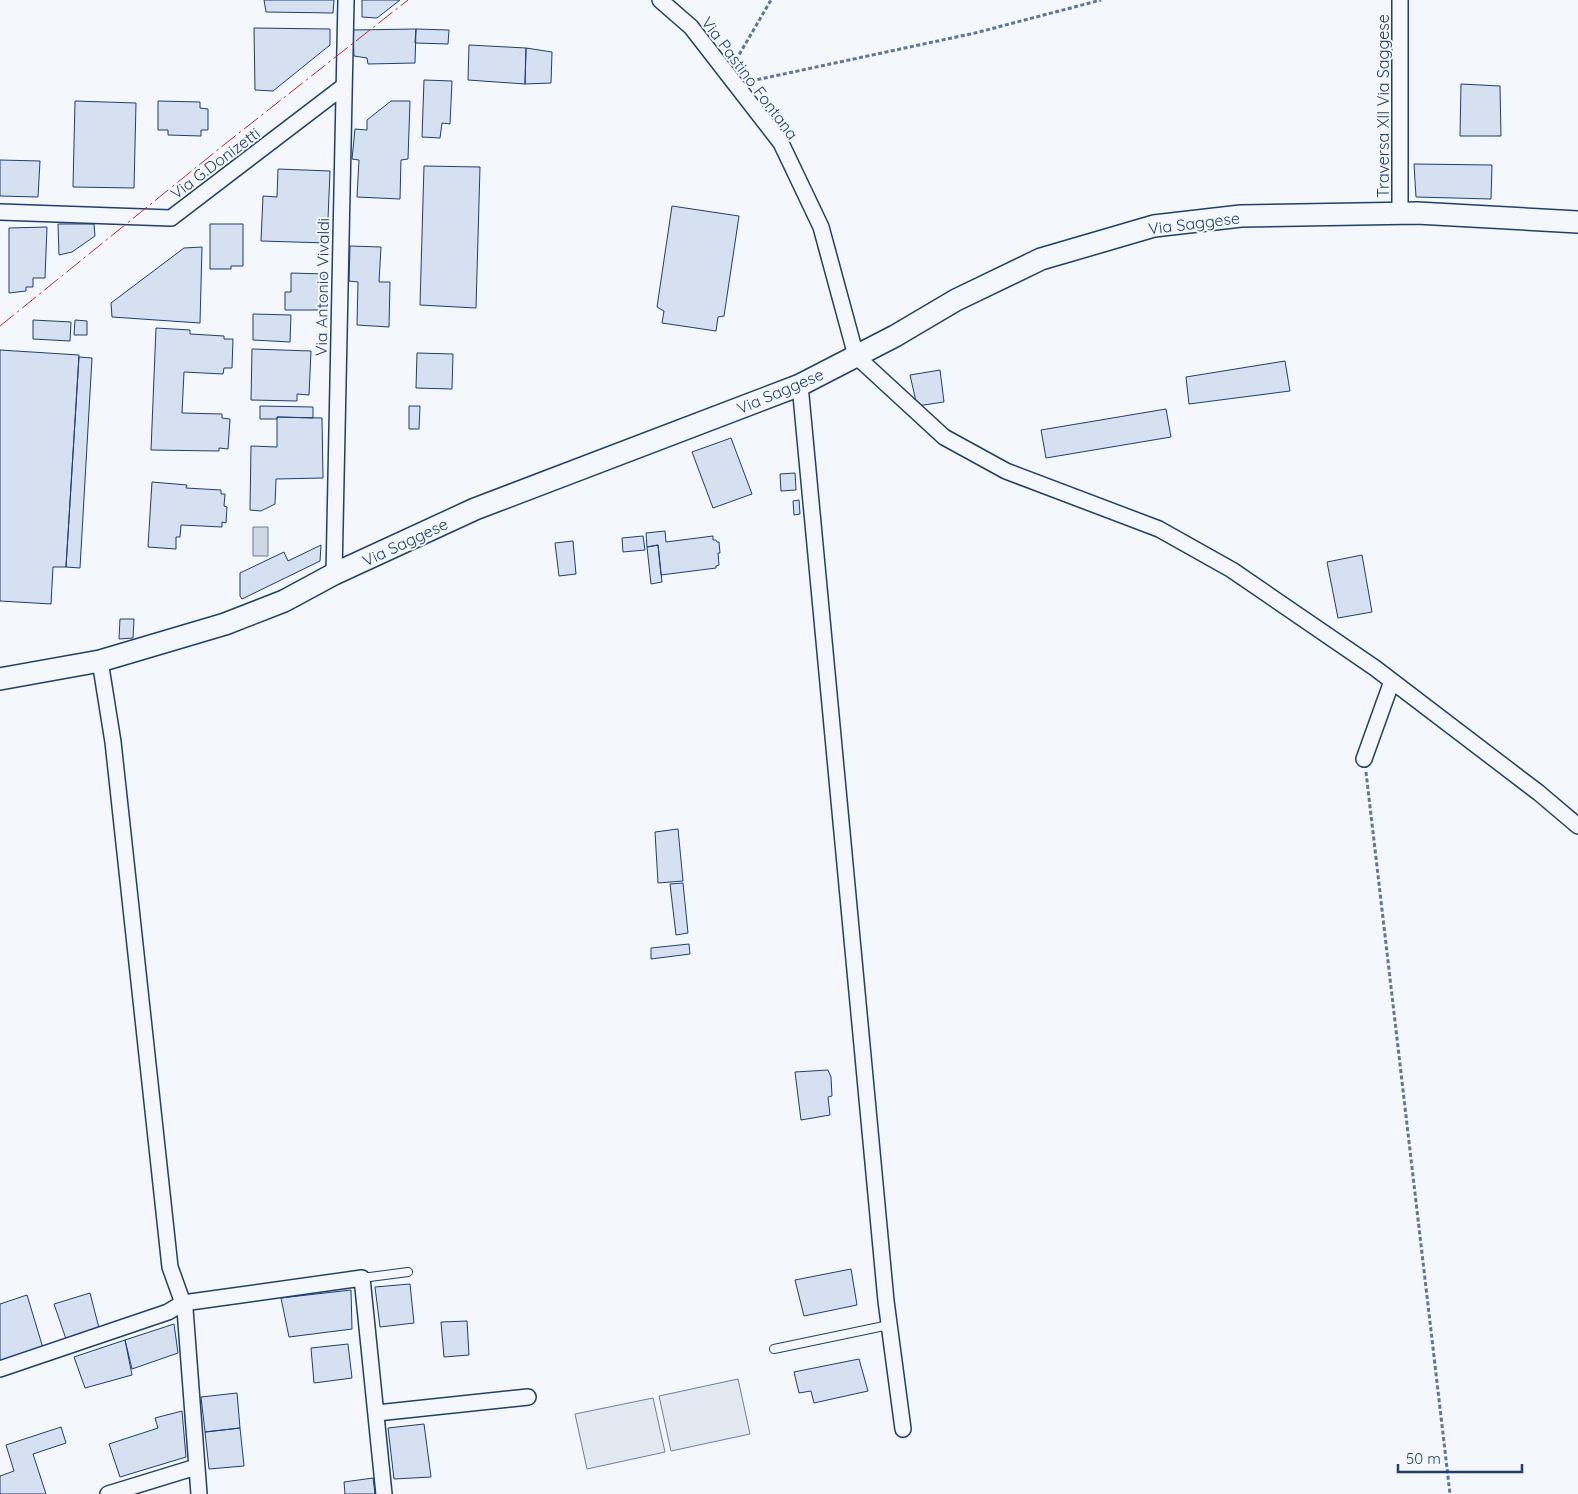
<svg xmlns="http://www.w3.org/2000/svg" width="1578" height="1494" font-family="Quicksand,sans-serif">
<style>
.green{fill:#e3e9f0;stroke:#687fa3}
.water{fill:#cfd7e4;stroke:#687fa3}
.building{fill:#d5e0f0;stroke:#1d3f73}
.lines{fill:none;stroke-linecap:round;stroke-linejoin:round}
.service-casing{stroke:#1d3f73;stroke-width:10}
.minor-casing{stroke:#1d3f73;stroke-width:18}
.secondary-casing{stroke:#1d3f73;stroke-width:24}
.path{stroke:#5e769c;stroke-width:3;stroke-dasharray:4 2.5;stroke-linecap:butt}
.service{stroke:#f4f7fb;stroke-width:8}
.minor{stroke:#f4f7fb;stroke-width:15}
.secondary{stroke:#f4f7fb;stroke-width:21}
.power{stroke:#c62828;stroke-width:1;stroke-dasharray:18 4 2.5 4;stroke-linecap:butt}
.labels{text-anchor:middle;stroke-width:4;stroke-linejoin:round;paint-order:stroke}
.street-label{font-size:16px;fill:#1d3f73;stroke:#f4f7fb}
</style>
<rect width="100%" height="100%" fill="#f4f7fb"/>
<path class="green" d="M738,1379l12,55 -79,17 -12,-55z
M653,1398l12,54 -78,17 -12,-55z"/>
<path class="water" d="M253,527h15v29h-15z"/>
<path class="building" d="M264,0h70l-1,13 -67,-1z
M362,0h38l-23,18 -15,-1z
M254,28l76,1v16l-57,46 -18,-1z
M416,29l-1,34 -47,1 -1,-6 -13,-2 -1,-26z
M416,29l33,1 -1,14 -33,-1z
M469,45l57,3 -1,36 -57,-4z
M526,48l26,4 -1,31 -26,1z
M424,80l28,1 -2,43 -8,-1 -2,15 -18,-1z
M1461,84l39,2 1,50h-41z
M75,101l61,2 -2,85 -61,-1z
M158,101l42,1v6l8,1v21h-7v6l-33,-1v-5h-10z
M391,101h19l-2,58 -7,1 -1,39 -43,-2 2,-37 -7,-1 3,-30 12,1v-10z
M0,160l40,1 -2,36 -38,-1z
M1414,164l78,1 -1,34 -75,-2z
M424,166l56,1 -4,141 -56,-3z
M278,169l52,2 -3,72 -66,-2 2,-45 14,1z
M672,206l67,10 -15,100 -6,1 -2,14 -54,-8 2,-12 -7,-4z
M58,224h36l1,12 -23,16 -13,3z
M210,224h33v42h-12v3h-21z
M47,227l-2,51h-12v9h-7v4l-17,2v-65z
M350,246l31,1 -2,35h11l-1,45 -32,-2 1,-43 -9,-1z
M202,247l-2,76 -88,-6 -1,-14 73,-55z
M291,273l33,1 -1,36h-38v-18h6z
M253,314l38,1 -1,27 -37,-2z
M33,320l38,2 -1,19 -37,-2z
M75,320l12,1v14h-13z
M156,328l34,2v4l34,2v3h9l-1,29h-8l-1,6 -39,-2 -2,41 40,1v4l8,1 -2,30 -9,-1v3l-68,-1z
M252,349l59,2 -2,44 -12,-1v7l-46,-1z
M0,350l79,5 -13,212h-13l-2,37 -51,-3z
M417,353l36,1 -1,35 -36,-1z
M79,357l13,1 -12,210 -14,-1z
M1285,361l5,30 -101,13 -3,-27z
M940,370l4,32 -27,4 -7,-31z
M260,406l53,1v11l-36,-1v2h-17z
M409,406h11l-1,23h-10z
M1166,409l5,28 -125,21 -5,-28z
M277,417l45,1 1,60 -47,1 -1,25 -14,7 -11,-1 1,-64 26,1z
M731,438l21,56 -39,14 -21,-56z
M795,473l1,17 -15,1 -1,-17z
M152,482l35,3 -1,3 35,2v4h4l-1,12 3,1 -1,16 -4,-1v5l-41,-2 -1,12h-4v12l-28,-2z
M799,500l1,14 -6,1 -1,-14z
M665,531l1,11 47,-6v4h3l1,2h2l1,11h-2l1,12 -3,1v2l-55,7 -3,-30 -11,2 -1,-14z
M643,536l2,14 -22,2 -1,-14z
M573,541l3,33 -17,2 -4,-33z
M321,545l-1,16 -78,38 -2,-3v-23l44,-21 4,9z
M658,545l4,37 -11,2 -4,-37z
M1362,555l10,57 -34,6 -11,-56z
M120,619h14l-1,19 -14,1z
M678,829l5,52 -25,2 -3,-51z
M683,883l5,50 -12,2 -6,-51z
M689,944l1,10 -39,5v-11z
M828,1070l3,7 1,19 -4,1 2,18 -29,5 -6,-48z
M851,1269l6,36 -53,11 -9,-36z
M410,1284l4,39 -34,4 -5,-40z
M351,1290l1,39 -63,8 -8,-39z
M90,1293l9,35 -33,11 -12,-35z
M27,1295l16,53 -43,13v-57z
M467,1321l2,34 -25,2 -3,-35z
M174,1324l4,29 -46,16 -7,-29z
M125,1340l7,35 -47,13 -11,-31z
M348,1344l4,34 -38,5 -3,-35z
M859,1359l9,32 -54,12 -3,-12 -12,2 -5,-21z
M237,1393l3,35 -35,4 -4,-35z
M182,1411l4,46 -66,20 -11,-33 49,-16 -3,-10z
M424,1424l7,53 -37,2 -6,-51z
M61,1427l5,16 -33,11 13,40h-46v-18l14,-5 -8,-26z
M240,1428l4,38 -35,3 -4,-37z
M373,1478l2,16h-30l-1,-12z"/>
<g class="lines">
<g class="service-casing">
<path id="service" d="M362,1278l46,-6
M774,1349l115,-24"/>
</g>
<g class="minor-casing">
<path id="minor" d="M660,0l31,27 90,116 40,84 35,129 88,81 62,34 153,58 73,41 143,98 164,125 39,33
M1400,0v213
M0,212l171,6 173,-132
M800,385l86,916 17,128
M334,574l12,-574
M100,661l13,81 57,525 15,42 14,185
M1364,759l28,-78
M0,1369l168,-57 15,-9 179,-25 22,216
M377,1413l151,-16
M108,1494l88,-27"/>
</g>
<g class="secondary-casing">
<path id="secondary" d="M0,679l100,-18 125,-37 59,-23 50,-27 141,-65 325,-124 95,-49 61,-36 85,-41 113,-33 87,-10 176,-3 161,9"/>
</g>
<path class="path" d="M736,60l35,-60
M751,81l224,-48 126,-33
M1366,772l84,722"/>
<use href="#service" class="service"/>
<use href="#minor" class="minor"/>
<use href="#secondary" class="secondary"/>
<path class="power" d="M0,326l225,-182 183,-144"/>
</g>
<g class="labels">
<g class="street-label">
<text transform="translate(750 78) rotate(53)" y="6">Via Pastino Fontana</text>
<text transform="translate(1383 106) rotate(-90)" y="6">Traversa XII Via Saggese</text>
<text transform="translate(215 163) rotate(-37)" y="6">Via G.Donizetti</text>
<text transform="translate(1194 223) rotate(-7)" y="6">Via Saggese</text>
<text transform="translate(322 287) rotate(-89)" y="6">Via Antonio Vivaldi</text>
<text transform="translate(780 391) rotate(-23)" y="6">Via Saggese</text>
<text transform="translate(405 542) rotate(-25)" y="6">Via Saggese</text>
</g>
</g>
<path d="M1398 1464v8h124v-8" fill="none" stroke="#1d3f73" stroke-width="2.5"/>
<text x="1406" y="1464" font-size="15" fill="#1d3f73" stroke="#f4f7fb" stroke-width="4" paint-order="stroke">50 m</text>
</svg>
